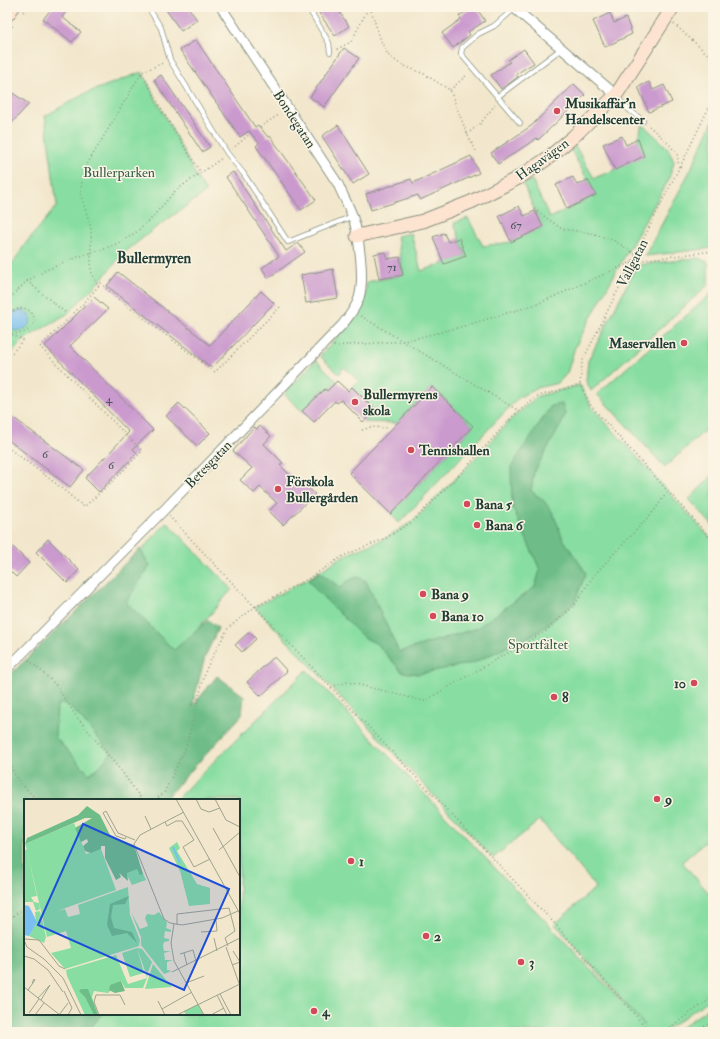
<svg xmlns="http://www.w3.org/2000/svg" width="720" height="1039" font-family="'IM FELL Double Pica',serif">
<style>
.green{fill:#88dea2;stroke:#548e6b}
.forest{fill:#6ebd88;stroke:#467d5e;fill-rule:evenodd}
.water{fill:#79bff0;stroke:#4c7e92}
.building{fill:#ca9ace}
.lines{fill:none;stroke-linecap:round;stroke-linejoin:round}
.lane-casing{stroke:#889280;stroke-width:6}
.street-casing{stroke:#889280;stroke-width:11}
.secondary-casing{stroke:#889280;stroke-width:15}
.path{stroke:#889280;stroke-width:1.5;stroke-dasharray:1 3;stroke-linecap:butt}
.lane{stroke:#fff;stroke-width:4.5}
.street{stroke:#fff;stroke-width:9}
.secondary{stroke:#fde4d0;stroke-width:13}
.poi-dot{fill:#d1495b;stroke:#fcf5e5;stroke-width:1.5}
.labels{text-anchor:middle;stroke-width:3;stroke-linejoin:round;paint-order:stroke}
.number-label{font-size:12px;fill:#4a545a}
.poi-label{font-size:14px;font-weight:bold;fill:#1f3d34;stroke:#fcf5e5;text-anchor:start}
.street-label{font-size:14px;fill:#1f3d34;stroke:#fcf5e5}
.park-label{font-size:14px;fill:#345d4a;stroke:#fcf5e5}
.neighbourhood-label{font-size:15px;font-weight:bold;fill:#1f3d34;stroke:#fcf5e5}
.inset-river{fill:none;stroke:#79bff0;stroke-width:2}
.inset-road{fill:none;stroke:#9ea38f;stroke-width:1}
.view{fill:#1d4ed8;fill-opacity:0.15;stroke:#1d4ed8;stroke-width:2}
.inset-edge{fill:none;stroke:#1f3d34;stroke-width:2}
</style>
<rect width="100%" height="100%" fill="#fcf5e5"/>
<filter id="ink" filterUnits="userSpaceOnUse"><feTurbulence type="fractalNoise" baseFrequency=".025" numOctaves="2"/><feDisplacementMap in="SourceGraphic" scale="8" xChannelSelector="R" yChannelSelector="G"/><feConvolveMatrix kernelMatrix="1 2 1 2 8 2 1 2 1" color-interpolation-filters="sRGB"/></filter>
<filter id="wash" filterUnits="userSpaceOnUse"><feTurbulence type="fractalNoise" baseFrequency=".012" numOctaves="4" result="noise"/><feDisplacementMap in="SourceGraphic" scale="16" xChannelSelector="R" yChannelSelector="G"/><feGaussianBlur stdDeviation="0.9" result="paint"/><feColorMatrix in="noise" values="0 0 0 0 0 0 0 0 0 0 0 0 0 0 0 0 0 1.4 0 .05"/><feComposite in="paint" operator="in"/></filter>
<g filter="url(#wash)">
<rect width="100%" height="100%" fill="#f2e7cc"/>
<path class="green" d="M142,72l54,104 10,16 -52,37 -29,23 -28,32 -30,30 -44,26 -16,19v-87l19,-29 31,-37 -12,-90 39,-22z
M713,121v127l-68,8 45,-85z
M642,124l26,24 6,14 -6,19 -54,94 -39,72 -8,26 -9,10 -22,5 -18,10 -119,125 -8,-9 82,-88 -41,-39 -35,36 -34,-1 12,-12 -23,-23 6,-6 -14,-14 -5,7 -19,-18 33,-36 11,-17 3,-21 36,-7 -6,-39 14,-3 10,38 45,-15 -12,-33 14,-5 15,28 28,-4 31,-15 -19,-43 9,-4 18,38 46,-23 -25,-45 4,-4 19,32 21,-8 23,-31z
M698,258l10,4v23l-117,106 -5,-10 2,-20 49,-96z
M713,292v131l-48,44 -68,-73z
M316,360l21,21 -10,10 -3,-2 -22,22 -18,-17z
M580,385l11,21 122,135v294l-31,27 31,36v99l-50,35h-577l17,-18h136v-214h-64l132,-130 338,356 -90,-102 41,-37 -56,-67 -47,38 -238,-251 53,-28 35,-23 43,-18 27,-17 51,-51 49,-53 25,-21z
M713,475v51l-24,-27z
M167,522l65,67 -58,68 -68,-67z
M39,655l102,100 -42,39 -83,-84z
M713,1005v27h-38z"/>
<path class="forest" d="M562,404l3,9 -3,10 -28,49 -3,19 12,9 10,13 10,26 23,34 -12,30 -38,30 -63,30 -55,11 -16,-2 -25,-28 -14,-7 -46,-46 -9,-12 11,-7 22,16 5,-6 11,-5 9,4 33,71 78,-24 58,-41 5,-17 -28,-64 -1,-39 40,-61z
M140,549l10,17 -24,36 48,48 34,-30 10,8 -13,29 -13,50 25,-31 27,20 -2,19 -78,85h-139v214h78l-17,18h-79v-354zM65,703l14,13 32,37 -12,14 -10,7 -34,-37 2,-32z"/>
<path class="water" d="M23,310c19,11 -1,27 -16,18 0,-13 3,-16 16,-18z"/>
<g id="blocks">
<path class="building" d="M53,7h17l-8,10 19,15 -9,10 -29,-23z
M164,7h24l9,13 -16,11z
M315,7h21l13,19 -14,10z
M473,7h3l9,14 -17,11 2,3 -17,13 -11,-15 19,-14 -2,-3z
M610,13l4,10 12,-5 6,16 -27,13 -12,-26z
M196,40l59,87 3,-2 10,12 2,-1 46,64 -15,10 -45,-64 3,-3 -10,-12 -9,6 -60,-87z
M344,48l15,10 -35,49 -14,-10z
M524,49l10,14 -18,11 2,3 -17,12 -10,-14 19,-13 -2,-2z
M161,75l49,72 -8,5 -48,-72z
M649,82l4,8 11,-5 8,17 -23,10 -11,-25z
M574,84l11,11 -47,45 -1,-2 -39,26 -7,-11 40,-27z
M11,92l18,12 -22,24v-32z
M338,125l31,49 -16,10 -31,-48z
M622,136l4,9 12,-6 6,17 -29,14 -12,-26z
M471,156l8,17 -59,27 -2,-5 -47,15 -5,-16 45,-15 2,4z
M233,172l53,79 12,-8 7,9 -37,26 -6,-10 17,-12 -53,-79z
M573,177l4,8 11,-5 8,15 -29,14 -11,-24z
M519,206l5,10 11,-5 8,16 -32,15 -12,-26z
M444,233l4,9 11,-4 7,18 -22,8 -11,-27z
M386,252l1,7 13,-2 3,18 -24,4 -5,-25z
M333,269l5,29 -32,5 -5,-28z
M118,272l92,73 51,-54 13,12 -62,65 -105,-82z
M94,297l14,12 -38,37 83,84 -20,19 4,4 -38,39 -14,-14 44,-46 -84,-86z
M337,381l11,10 4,-4 23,23 -12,12 -22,-22 -4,3 -2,-2 -21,21 -12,-11 23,-22 2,2z
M432,387l41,39 -82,88 -42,-41z
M179,403l31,30 -13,13 -31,-30z
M7,413l77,57 -14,17 -63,-48z
M260,426l11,10 -7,8 19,19 -3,2 17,17 3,-2 15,14 -32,31 -14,-14 8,-8 -17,-16 -6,6 -14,-13 12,-12 -19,-17 21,-24 3,2z
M48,539l31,31 -12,13 -31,-31z
M7,541l22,22 -13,14 -9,-9z
M249,632l7,7 -14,13 -7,-7z
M274,657l13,14 -26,25 -14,-14z"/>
</g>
</g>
<g filter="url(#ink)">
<use href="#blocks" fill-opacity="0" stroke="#889280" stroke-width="1"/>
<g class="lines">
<g class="lane-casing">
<path id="lane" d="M148,7l13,21 9,32 57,93 16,20 45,69 65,-26
M308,7l21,36 1,9
M515,8l-21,18 -16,8 -16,14 -1,6 59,69
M497,97l64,-48
M617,97l10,11 16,13"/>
</g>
<g class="street-casing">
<path id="street" d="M513,7l103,88
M7,669l157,-159 179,-186c6,-8 13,-16 16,-26 6,-20 0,-64 -7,-83 -4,-11 -10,-21 -14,-31l-117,-177"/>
</g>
<g class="secondary-casing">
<path id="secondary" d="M7,15l6,-8
M357,236l66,-15 48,-19 49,-25 28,-19 25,-21 43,-42 57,-88"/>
</g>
<path class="path" d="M370,7l11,34 7,14 12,9 24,10 26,16 17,44 9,17
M654,7l4,3
M23,12l4,-5
M674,24l39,35
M7,33l7,-9
M337,49l14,-7 18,-35
M142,73l24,44 35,56
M450,90l18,-16
M649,126l20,18 8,10 2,14 -97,194 -2,23 11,21 122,135
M260,127l20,-13
M467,134l13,-10 15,-19
M232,149l19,-16
M680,167l33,-68
M534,209l28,20 29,4 22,7 24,15
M27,281l40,33
M97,284l-6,-13v-44l-11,-34 5,-25 57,-96 21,-9
M7,301l20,-20 19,-11 37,-15 21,-6 17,-7 14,-9 15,-13 25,-29 47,-33
M7,316l8,-6 9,-2 6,3 4,6c-1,2 0,4 -1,7 -4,9 -19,13 -26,6
M361,316l158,95
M334,346l71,-5 59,-15 73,-22 97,-43 79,-10
M7,359l16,-19 -12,-6
M362,430l9,-3 18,1
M7,447l47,35 30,25 32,-29 26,-27 -102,-104 43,-43 18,-21 17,16 97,73 67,-67
M169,516l386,408 95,108
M7,586l2,2 -2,1
M29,660l26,24 21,32 46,56 20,28
M331,687l17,-5 76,19 122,-70 28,-25 20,-31 60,-64 14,-20
M7,747c2,27 12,34 30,53
M155,800l9,-7 22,-46 20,-78 22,-41 27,-21 53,-28 35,-23 43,-18 27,-17 51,-51 49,-54 25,-20 42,-11
M7,921l18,-14
M663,1032l50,-35
M689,1032l24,-9"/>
<use href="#lane" class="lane"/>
<use href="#street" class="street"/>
<use href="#secondary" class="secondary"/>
</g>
</g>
<g class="poi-dot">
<circle cx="557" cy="111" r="4"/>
<circle cx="684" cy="343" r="4"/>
<circle cx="355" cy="402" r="4"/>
<circle cx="411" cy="450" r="4"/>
<circle cx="278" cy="489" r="4"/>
<circle cx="467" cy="504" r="4"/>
<circle cx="477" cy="525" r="4"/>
<circle cx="423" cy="594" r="4"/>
<circle cx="433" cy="616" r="4"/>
<circle cx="694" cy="683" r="4"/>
<circle cx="554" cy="697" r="4"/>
<circle cx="657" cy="799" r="4"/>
<circle cx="351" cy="861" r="4"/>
<circle cx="426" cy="936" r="4"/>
<circle cx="521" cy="962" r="4"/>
<circle cx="314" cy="1011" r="4"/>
</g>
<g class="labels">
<g class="number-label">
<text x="516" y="229">67</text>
<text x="392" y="271">71</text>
<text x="109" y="403">4</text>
<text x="45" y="458">6</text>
<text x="111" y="469">6</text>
</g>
<g class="poi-label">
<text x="565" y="108">Musikaffär'n<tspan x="565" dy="16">Handelscenter</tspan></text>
<text x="676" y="348" text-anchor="end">Maservallen</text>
<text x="363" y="399">Bullermyrens<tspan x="363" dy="16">skola</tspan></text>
<text x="419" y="455">Tennishallen</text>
<text x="286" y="486">Förskola<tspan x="286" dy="16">Bullergården</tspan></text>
<text x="475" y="509">Bana 5</text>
<text x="485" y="530">Bana 6</text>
<text x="431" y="599">Bana 9</text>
<text x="441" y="621">Bana 10</text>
<text x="686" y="688" text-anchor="end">10</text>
<text x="562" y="702">8</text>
<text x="665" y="804">9</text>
<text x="359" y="866">1</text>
<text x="434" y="941">2</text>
<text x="529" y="967">3</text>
<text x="322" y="1016">4</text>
</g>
<g class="street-label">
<text transform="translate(295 119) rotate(57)" y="5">Bondegatan</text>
<text transform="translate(542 159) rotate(-36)" y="5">Hagavägen</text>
<text transform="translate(632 263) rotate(-63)" y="5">Vallgatan</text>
<text transform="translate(208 464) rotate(-46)" y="5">Betesgatan</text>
</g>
<g class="park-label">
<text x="119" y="177">Bullerparken</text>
<text x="538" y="649">Sportfältet</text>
</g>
<g class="neighbourhood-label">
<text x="154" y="263">Bullermyren</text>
</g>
</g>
<g transform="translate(24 799)">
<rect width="216" height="216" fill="#f2e7cc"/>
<path d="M50,24l12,31 15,-5 15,41 -59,21 8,-2 3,8 12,-3 -2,-9 50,-18 2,28 10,25 -1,6 -74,23 -14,-16 20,-5 -5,-17 -19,6 -20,-86 10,45 -6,1 3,5 5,1 1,6 -4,2 -3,-9h-9v-51l3,-2 -2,-5zM153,43l3,6 -3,3 20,33 13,4v16l-21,2 -9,-35 -11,-23zM116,68l6,13 -14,5 -6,-12zM16,112l6,26 -2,6 -15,-7 7,-13 -1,-11zM107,113l9,17 8,-3 -3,-8 2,-4 7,1 5,-3 8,11 -1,5 5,2v2l-6,-1 -1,7 5,1v2l-5,1 -1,4 1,5h7l-7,2 1,7h8l-6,2v8l5,1 -8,3 -23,-29v-8zM113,149l5,1 10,13 -4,10 -3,-1zM113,149l7,25 -14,4 -8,-24zM92,156l12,29 19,-6 -1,-4h2l-1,4 -4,10h-18l-4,-7 -13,12 -14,-2 -2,6 6,18h-13l-18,-39 -1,-6zM129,165l9,11 10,12 -27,2zM174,205l6,11h-18l-2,-4z" fill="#88dea2"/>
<path d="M63,7l13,9 11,22 23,8 9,29 -3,1 -3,-6 -10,4 1,8 -9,-8 2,4 -5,3 -11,-22v-12h-4v3l-10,4 -6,-2 -2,-5 5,-4 -1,-3 -6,3 -6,-14 17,-10h-7l-60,26 2,-6 51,-23zM105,97l-4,8 -12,1 -2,12 3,11 18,4 5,11 -10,-10 -15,3 -5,-11 3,-21zM97,182l4,10 -10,2 -6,-3 1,-5zM57,190h7l10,26h-4l-9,-18 -6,-6z" fill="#6ebd88"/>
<path d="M0,106l5,1 8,16 -8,14 -5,-1z" fill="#79bff0"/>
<path class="inset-river" d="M149,48l7,16"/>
<path class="inset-road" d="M152,0l64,115M172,0l5,10 8,3 11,-4M191,0l11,21 14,7M82,12l12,22 17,7M82,12l-3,2 13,23 9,3 1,-2M160,13l-44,23 -6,9 30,75 6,4 12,2 40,-7 16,-7M121,17l6,13M141,23l2,4 9,-5h6l12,19 -11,7 11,20 16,-8M189,29l27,49M195,51l21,-18M150,125l-3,19 3,18 30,54M153,126v-11l52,-6 6,23 -10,7 3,8M177,133l16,-1 -1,-11M190,139l3,13M0,140l15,1 20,26 6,3M0,141l3,7 17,12 19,19 18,37M202,148l14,39M160,154l3,12M156,155l13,-4 3,11M0,157l10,3 14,11 15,22M208,166l8,-3 -7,-11M148,173l68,-34M162,184l18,-7M0,188l36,28M4,191l7,-10 -1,-1 -2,4M40,192l8,17 -4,7M196,195l11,21M193,196l10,20M14,199l12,-13 -9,15M134,202l7,14M138,210l30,-17M5,214l10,-14M11,216l9,-12M35,216l9,-12M75,216l-5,-13 2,-7h24l5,10M153,216l63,-31M187,216l13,-7"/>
<path class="view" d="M59,25l146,65 -45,101 -146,-65z"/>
<rect width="216" height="216" class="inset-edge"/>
</g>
<rect width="720" height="1039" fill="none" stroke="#fcf5e5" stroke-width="24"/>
</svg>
